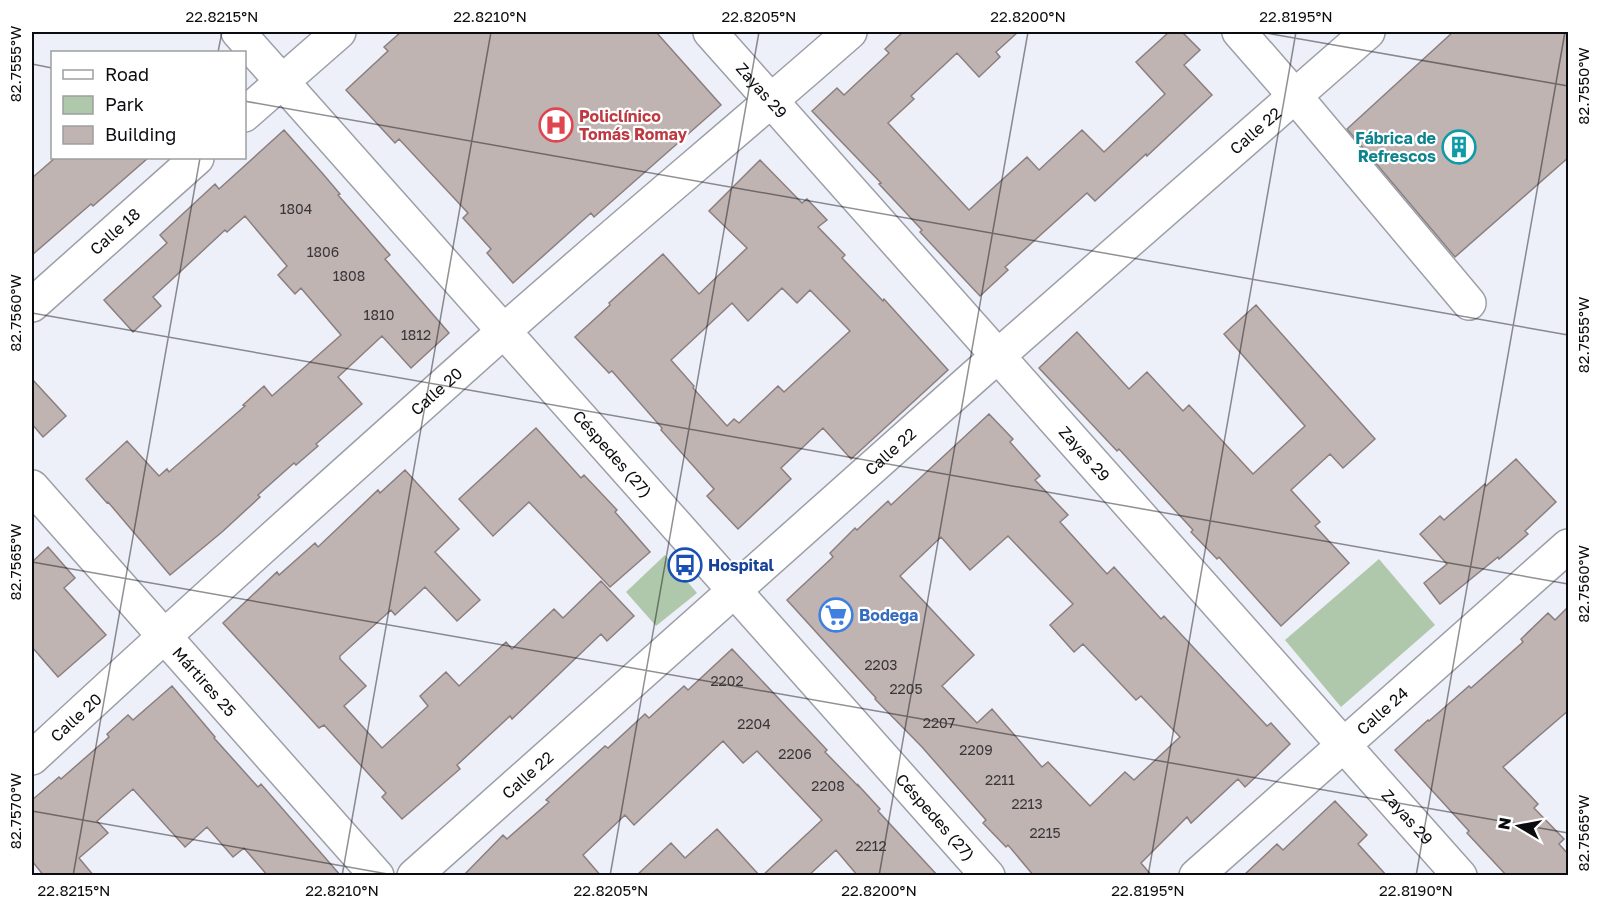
<svg xmlns="http://www.w3.org/2000/svg" width="1600" height="907" font-family="'Golos Text',sans-serif">
<style>
.green{fill:#afc8ab}
.building{fill:#c0b4b2;stroke:#8a7f7e;stroke-width:1.5;fill-rule:evenodd}
.lines{fill:none;stroke-linecap:round;stroke-linejoin:round}
.minor-casing{stroke:#9d9fa8;stroke-width:36}
.major-casing{stroke:#9d9fa8;stroke-width:36}
.minor{stroke:#fff;stroke-width:33}
.major{stroke:#fff;stroke-width:33}
.ticks{fill:none;stroke:#0b0c0f;stroke-width:1.5;stroke-opacity:0.45}
.labels{text-anchor:middle;stroke-width:4.5;stroke-linejoin:round;paint-order:stroke}
.number-label{font-size:14px;fill:#383638}
.street-label{font-size:16px;fill:#0b0c0f;stroke:#fff}
.health-label{font-size:16px;font-weight:bold;fill:#be3a42;stroke:#fff;text-anchor:start}
.culture-label{font-size:16px;font-weight:bold;fill:#0d838f;stroke:#fff;text-anchor:end}
.transit-label{font-size:16px;font-weight:bold;fill:#164399;stroke:#fff;text-anchor:start}
.shop-label{font-size:16px;font-weight:bold;fill:#366cbe;stroke:#fff;text-anchor:start}
.neatline{fill:none;stroke:#0b0c0f;stroke-width:2}
.ticks-label{font-size:15px;text-anchor:middle;fill:#0b0c0f}
</style>
<rect width="100%" height="100%" fill="#edeff9"/>
<path class="green" d="M665,555l32,38 -41,33 -30,-34z
M1379,559l56,66 -94,82 -56,-67z"/>
<path class="building" d="M401,32h255l65,73 -127,112 -3,-4 -78,70 -26,-30 4,-4 -28,-31 5,-5 -69,-74 -4,4 -49,-53 42,-39 -4,-4z
M903,32h115l-22,20 4,5 -21,20 -22,-24 -46,43 3,3 -26,24 81,87 58,-53 12,13 43,-40 22,22 61,-58 -29,-32 33,-30h13l18,18 -16,15 28,30 -65,61 -1,-2 -51,47 -8,-8 -82,74 3,3 -28,26 -60,-64 2,-2 -43,-46 2,-1 -69,-72 25,-23 7,7 45,-42 -4,-4z
M1453,32h116v125l-114,100 -108,-128z
M284,130l39,44 17,20 -2,1 52,60 -5,4 64,74 -38,35 -29,-32 -44,41 24,27 -46,40 2,2 -22,19 -2,-2 -36,32 2,2 -38,35 -52,43 -62,-73 -1,1 -21,-24 41,-38 32,35 8,-7 2,3 76,-66 -2,-1 21,-19 8,10 69,-61 -40,-47 -6,6 -17,-19 9,-9 -42,-50 -18,16 -2,-2 -72,67 8,9 -28,26 -29,-32 63,-57 -7,-8 55,-51 4,5z
M55,158h93l-55,48 -2,-2 -59,51v-77z
M760,160l42,43 5,-4 20,21 -9,7 27,28 -3,3 41,43 1,-2 64,71 -97,89 -28,-31 -42,40 10,11 -53,50 -31,-33 7,-7 -53,-59 1,-2 -50,-57 -3,2 -34,-36 35,-32 -1,-2 54,-49 36,40 48,-46 -38,-37zM782,288l15,15 13,-13 40,41 -66,61 -6,-6 -39,37 -5,-4 -7,7 -34,-38 1,-2 -23,-26 61,-57 16,18z
M1256,305l119,134 -32,29 -13,-14 -39,36 29,32 -5,4 34,37 -68,63 -62,-69 -2,2 -26,-27 2,-2 -74,-81 -2,2 -78,-83 38,-36 52,57 18,-17 36,39 6,-6 64,69 52,-48 -81,-92z
M32,379l34,37 -23,21 -11,-13z
M989,414l24,25 -3,3 30,34 -5,4 33,35 -8,7 47,52 7,-7 47,52 3,-3 103,110 4,-3 19,21 -45,43 -7,-8 -47,44 -4,-6 -46,46 11,13h-118l-26,-31 -2,2 -23,-24 3,-3 -64,-73 -47,-48 1,-1 -89,-98 46,-43 -3,-4 25,-25 2,2 31,-29 3,4zM1008,536l65,68 -23,21 24,27 9,-8 53,56 5,-4 39,41 -46,43 -9,-8 -35,34 -42,-44 -6,5 -50,-58 -15,14 -35,-37 32,-31 -74,-79 41,-39 29,33z
M536,428l45,50 3,-3 33,35 -2,2 35,40 -40,35 -81,-85 -36,34 -34,-37z
M1516,459l40,43 -31,29 3,3 -29,25 -1,-2 -58,47 -16,-21 23,-19 -27,-30 20,-18 4,4 41,-36 1,2z
M405,470l54,59 -24,23 45,48 -23,21 -32,-34 -30,28 -4,-5 -51,46v3l26,27 -22,20 38,42 46,-42 -8,-10 26,-24 13,14 47,-44 6,7 42,-40 9,9 38,-37 33,35 -27,25 -6,-7 -89,85 -2,-3 -53,49 3,4 -58,50 -20,-22 4,-4 -62,-68 -5,3 -96,-105 54,-51 2,3 36,-32 3,4 60,-57 2,3z
M48,547l27,31 -11,10 42,47 -48,42 -26,-30v-85z
M1569,606v104l-66,57 35,37 -4,4 30,31 -5,5 10,11v21h-62l-40,-43 2,-2 -74,-81 33,-30 1,1 40,-35 2,2 52,-46 -2,-3 27,-26 7,7z
M732,649l95,101 -2,2 33,34v-1l22,24 -2,2 60,65h-80l-22,-26 -28,26h-46l60,-56 -65,-69 -14,12 -20,-22 -89,84 -9,-10 -42,40 18,21h-138l40,-41 4,4 42,-37 -3,-2 59,-54 3,2 37,-34 4,4 35,-32 4,4z
M172,686l43,51 -1,1 44,49 3,-3 80,92h-73l-24,-28 -11,9 -26,-30 -22,20 -52,-58 -36,32 11,12 -29,25 15,18h-50l-12,-15v-61l27,-23 2,2 48,-42 -2,-3 21,-19 5,5z
M1335,801l32,34 -9,9 29,32h-144l34,-32 6,6z
M717,829l43,47h-124l35,-33 14,15z"/>
<g class="lines">
<g class="minor-casing">
<g id="minor">
<path id="s1" d="M710,32l750,844"/>
<path d="M1239,32l56,64 174,207"/>
<path d="M244,115l95,-83"/>
<path id="s2" d="M32,305l165,-147"/>
<path id="s3" d="M32,487l345,389"/>
<path id="s4" d="M32,758c155,-144 314,-286 473,-428 114,-101 231,-198 345,-298"/>
<path id="s5" d="M414,876l561,-500 393,-344"/>
<path id="s6" d="M1196,876l372,-330"/>
</g>
</g>
<g class="major-casing">
<g id="major">
<path id="s7" d="M238,32l750,844"/>
</g>
</g>
<use href="#minor" class="minor"/>
<use href="#major" class="major"/>
</g>
<path class="ticks" d="M1260,32l308,54M218,52l4,-20M32,64l20,4M244,101l1324,234M32,313l1536,271M32,562l1536,271M32,811l367,65M73,876l127,-718M342,876l149,-844M610,876l149,-844M879,876l149,-844M1148,876l148,-844M1416,876l149,-844"/>
<defs>
<g id="hospital-ring" transform="scale(1.725)"><circle r="9.5" fill="#fff" stroke="#e0444e" stroke-width="1.5"/><path d="M-5-5h3v3.5h4V-5h3V5h-3V1.5h-4V5h-3Z" fill="#e0444e"/></g>
<g id="building-ring" transform="scale(1.725)"><circle r="9.5" fill="#fff" stroke="#0f9aa8" stroke-width="1.5"/><path d="M-4-6H4V6H1V3H-1V6H-4ZM-2.5-4.3h1.7v1.8h-1.7ZM.8-4.3h1.7v1.8H.8ZM-2.5-1h1.7V.8h-1.7ZM.8-1h1.7V.8H.8Z" fill="#0f9aa8"/></g>
<g id="bus-ring" transform="scale(1.725)"><circle r="9.5" fill="#fff" stroke="#1a4fb4" stroke-width="1.5"/><path d="M-5-6H5V4H4V6H2V4H-2V6H-4V4H-5ZM-3.5-4V0h7V-4ZM-3.5 1.2v1.5H-2V1.2ZM2 1.2v1.5H3.5V1.2Z" fill="#1a4fb4"/></g>
<g id="supermarket-ring" transform="scale(1.725)"><circle r="9.5" fill="#fff" stroke="#3f7fe0" stroke-width="1.5"/><path d="M-6-5.5h2.5l.6 2H6L4.5 2H-2.5L-4.4-4H-6ZM-1.5 3.2a1.3 1.3 0 1 0 .1 0ZM3 3.2a1.3 1.3 0 1 0 .1 0Z" fill="#3f7fe0"/></g>
</defs>
<g fill-rule="evenodd">
<use href="#hospital-ring" x="556" y="125"/>
<use href="#building-ring" x="1459" y="147"/>
<use href="#bus-ring" x="685" y="565"/>
<use href="#supermarket-ring" x="836" y="615"/>
</g>
<g class="labels">
<g class="number-label">
<text x="296" y="214">1804</text>
<text x="323" y="257">1806</text>
<text x="349" y="281">1808</text>
<text x="379" y="320">1810</text>
<text x="416" y="340">1812</text>
<text x="881" y="670">2203</text>
<text x="727" y="686">2202</text>
<text x="906" y="694">2205</text>
<text x="939" y="728">2207</text>
<text x="754" y="729">2204</text>
<text x="976" y="755">2209</text>
<text x="795" y="759">2206</text>
<text x="1000" y="785">2211</text>
<text x="828" y="791">2208</text>
<text x="1027" y="809">2213</text>
<text x="1045" y="838">2215</text>
<text x="871" y="851">2212</text>
</g>
<g class="street-label">
<text dy="6" stroke="none"><textPath href="#s1" startOffset="78">Zayas 29</textPath></text>
<text dy="6" stroke="none"><textPath href="#s5" startOffset="1124">Calle 22</textPath></text>
<text dy="6" stroke="none"><textPath href="#s2" startOffset="111">Calle 18</textPath></text>
<text dy="6" stroke="none"><textPath href="#s4" startOffset="546">Calle 20</textPath></text>
<text dy="6" stroke="none"><textPath href="#s5" startOffset="638">Calle 22</textPath></text>
<text dy="6" stroke="none"><textPath href="#s7" startOffset="564">Céspedes (27)</textPath></text>
<text dy="6" stroke="none"><textPath href="#s1" startOffset="564">Zayas 29</textPath></text>
<text dy="6" stroke="none"><textPath href="#s3" startOffset="260">Mártires 25</textPath></text>
<text dy="6" stroke="none"><textPath href="#s6" startOffset="249">Calle 24</textPath></text>
<text dy="6" stroke="none"><textPath href="#s4" startOffset="60">Calle 20</textPath></text>
<text dy="6" stroke="none"><textPath href="#s5" startOffset="152">Calle 22</textPath></text>
<text dy="6" stroke="none"><textPath href="#s7" startOffset="1050">Céspedes (27)</textPath></text>
<text dy="6" stroke="none"><textPath href="#s1" startOffset="1050">Zayas 29</textPath></text>
</g>
<g class="health-label">
<text x="579" y="122">Policlínico<tspan x="579" dy="18">Tomás Romay</tspan></text>
</g>
<g class="culture-label">
<text x="1436" y="144">Fábrica de<tspan x="1436" dy="18">Refrescos</tspan></text>
</g>
<g class="transit-label">
<text x="708" y="571">Hospital</text>
</g>
<g class="shop-label">
<text x="859" y="621">Bodega</text>
</g>
</g>
<rect width="1600" height="907" fill="none" stroke="#ffffff" stroke-width="66"/>
<rect x="51" y="51" width="195" height="108" fill="#ffffff" stroke="#9d9e9f" stroke-width="1.5"/>
<rect x="63" y="70" width="30" height="9" fill="#ffffff" stroke="#9d9e9f" stroke-width="1.5"/>
<text x="105" y="81" font-size="18" fill="#0b0c0f">Road</text>
<rect x="63" y="96" width="30" height="18" fill="#afc8ab" stroke="#9d9e9f" stroke-width="1.5"/>
<text x="105" y="111" font-size="18" fill="#0b0c0f">Park</text>
<rect x="63" y="126" width="30" height="18" fill="#c0b4b2" stroke="#9d9e9f" stroke-width="1.5"/>
<text x="105" y="141" font-size="18" fill="#0b0c0f">Building</text>
<g transform="translate(1519 826) rotate(280)" stroke="#ffffff" stroke-width="4.5" paint-order="stroke">
<path d="M0-4.5L10 22L0 15L-10 22Z" fill="#0b0c0f"/>
<text y="-9" font-size="16" font-weight="bold" text-anchor="middle" fill="#0b0c0f">N</text>
</g>
<rect x="33" y="33" width="1534" height="841" class="neatline"/>
<g class="ticks-label">
<text x="222" y="22">22.8215°N</text>
<text x="490" y="22">22.8210°N</text>
<text x="759" y="22">22.8205°N</text>
<text x="1028" y="22">22.8200°N</text>
<text x="1296" y="22">22.8195°N</text>
<text transform="translate(16 64) rotate(-90)" y="5">82.7555°W</text>
<text transform="translate(1584 86) rotate(-90)" y="5">82.7550°W</text>
<text transform="translate(16 313) rotate(-90)" y="5">82.7560°W</text>
<text transform="translate(1584 335) rotate(-90)" y="5">82.7555°W</text>
<text transform="translate(16 562) rotate(-90)" y="5">82.7565°W</text>
<text transform="translate(1584 584) rotate(-90)" y="5">82.7560°W</text>
<text transform="translate(16 811) rotate(-90)" y="5">82.7570°W</text>
<text transform="translate(1584 833) rotate(-90)" y="5">82.7565°W</text>
<text x="74" y="896">22.8215°N</text>
<text x="342" y="896">22.8210°N</text>
<text x="611" y="896">22.8205°N</text>
<text x="879" y="896">22.8200°N</text>
<text x="1148" y="896">22.8195°N</text>
<text x="1416" y="896">22.8190°N</text>
</g>
</svg>
